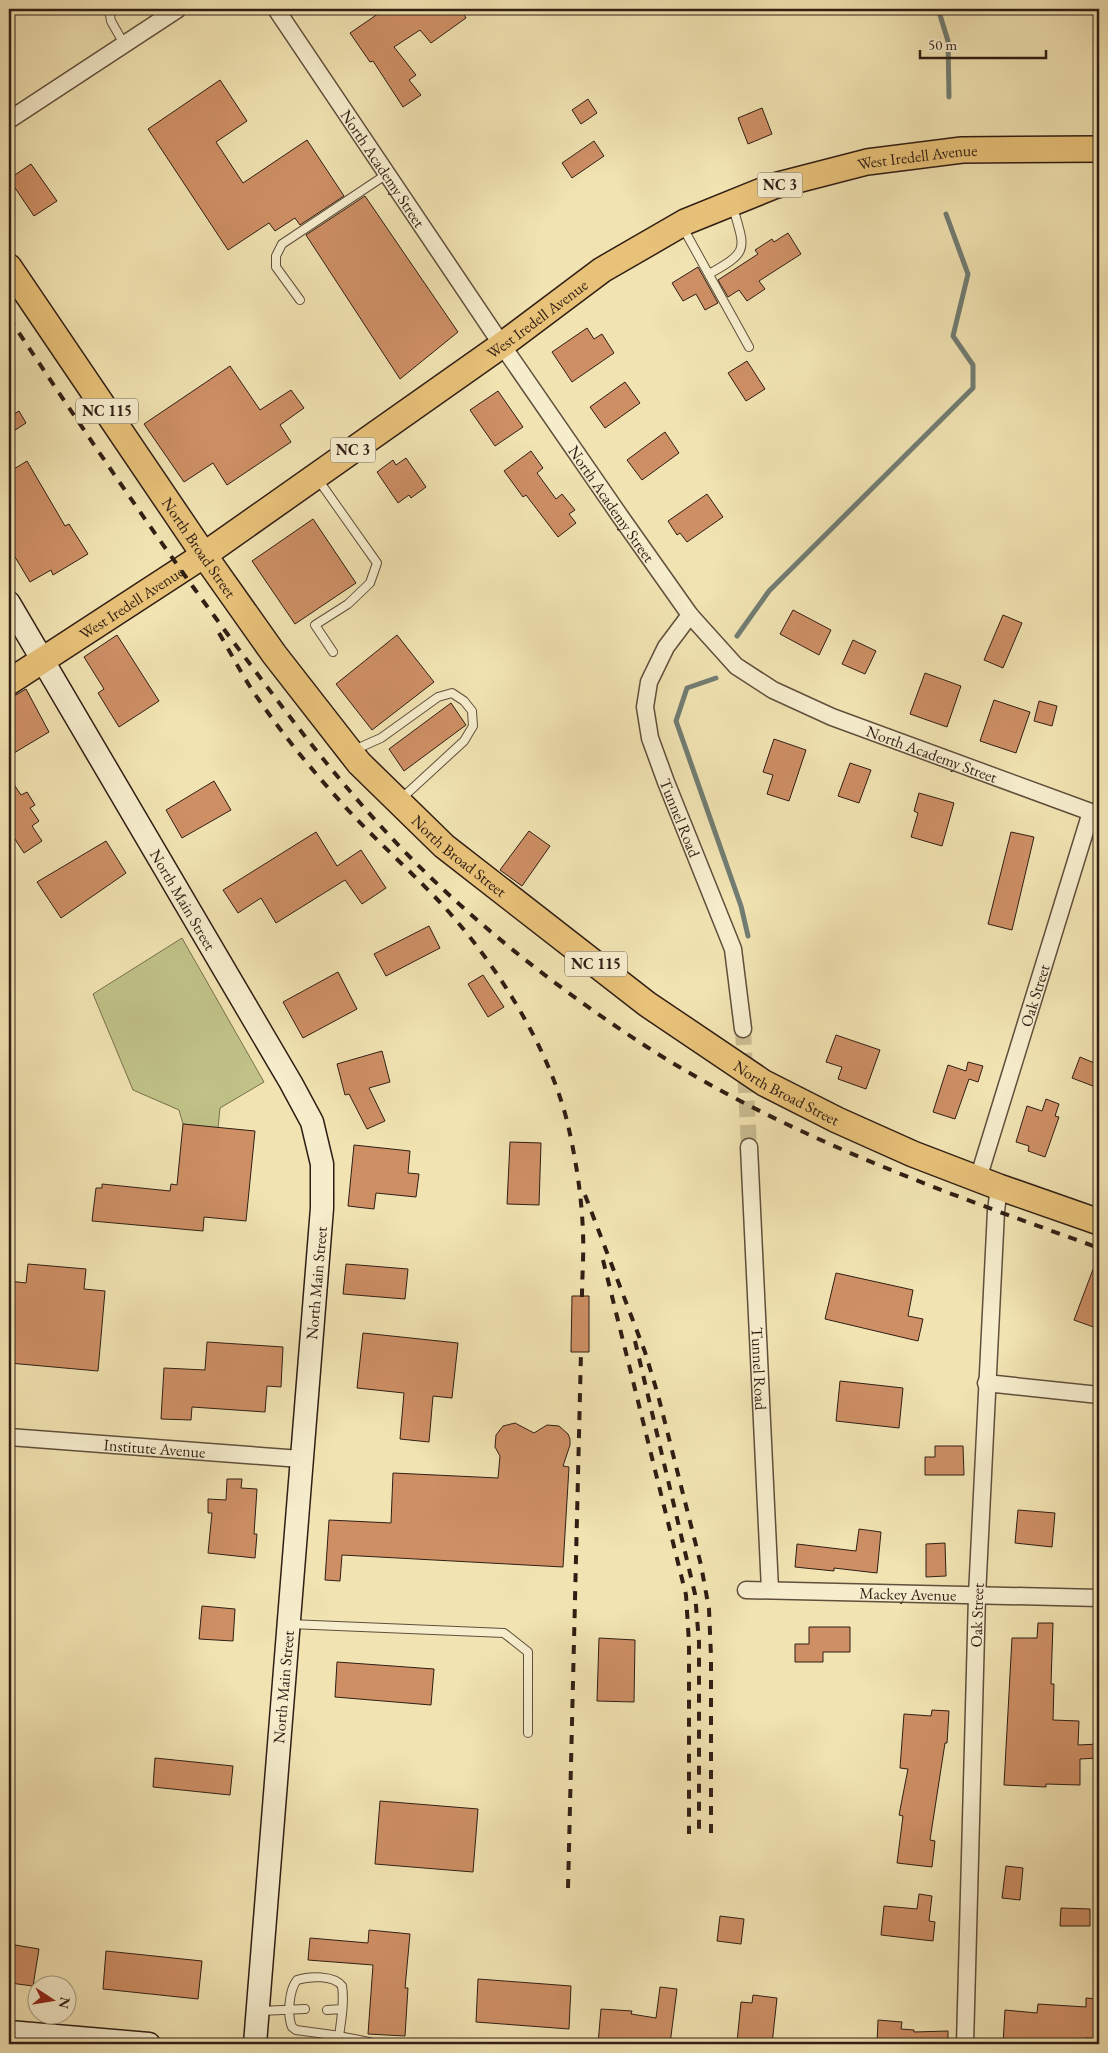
<svg xmlns="http://www.w3.org/2000/svg" width="1108" height="2053" font-family="'EB Garamond',serif">
<style>
.green{fill:#c0c288;stroke:#78704e}
.lines{fill:none;stroke-linecap:round;stroke-linejoin:round}
.stream{stroke:#717d73;stroke-width:5}
.building{fill:#ce8f65;stroke:#301e14}
.street-tunnel{stroke:#cabc92;stroke-width:16;stroke-dasharray:16 8;stroke-linecap:butt}
.lane-casing{stroke:#604f3c;stroke-width:10}
.street-casing{stroke:#604f3c;stroke-width:19}
.secondary-casing{stroke:#301e14;stroke-width:25}
.primary-casing{stroke:#301e14;stroke-width:28}
.lane{stroke:#f6edcd;stroke-width:8}
.street{stroke:#f6edcd;stroke-width:16}
.secondary{stroke:#f6edcd;stroke-width:22}
.primary{stroke:#e8c279;stroke-width:25}
.rail{stroke:#301e14;stroke-width:4;stroke-dasharray:9 9;stroke-linecap:butt}
.labels{text-anchor:middle;stroke-width:4;stroke-linejoin:round;paint-order:stroke}
.shield{fill:#f6edcd;stroke:#6b5c4c;stroke-width:1}
.shield-label{font-size:15px;font-weight:bold;fill:#301e14}
.street-label{font-size:16px;fill:#301e14;stroke:#f6edcd}
</style>
<rect width="100%" height="100%" fill="#f1e3b2"/>
<filter id="stains"><feTurbulence type="fractalNoise" baseFrequency=".004" numOctaves="4"/><feColorMatrix values="0 0 0 0 .2 0 0 0 0 .09 0 0 0 0 .02 0 0 0 .5 -.17"/></filter>
<radialGradient id="worn" r=".72"><stop offset=".6" stop-color="#630" stop-opacity="0"/><stop offset="1" stop-color="#630" stop-opacity=".3"/></radialGradient>
<path class="green" d="M182,938l82,144 -44,26 -2,20 -35,-4 -4,-14 -46,-20 -40,-96z"/>
<g class="lines">
<path class="stream" d="M943,9l-3,6 8,26 1,56
M737,636l32,-45 204,-203v-23l-20,-29 15,-62 -22,-60
M716,678l-29,10 -11,33 65,185 7,30"/>
</g>
<path class="building" d="M385,9h76l5,9 -35,25 -11,-13 -26,17 22,28 -7,5 12,15 -18,12 -30,-46 -3,1 -20,-29z
M220,80l27,41 -31,21 27,41 64,-43 37,56 -44,29 -5,-7 -20,13 -6,-8 -41,27 -80,-121z
M588,99l9,14 -16,11 -9,-14z
M762,108l10,26 -24,10 -10,-26z
M594,141l10,15 -32,22 -10,-15z
M31,164l26,37 -23,15 -25,-37z
M365,196l93,136 -58,47 -94,-144z
M788,233l13,21 -42,27 6,8 -18,12 -8,-11 -11,7 -10,-17 40,-26 -3,-4 17,-11 2,3z
M698,267l20,36 -13,7 -9,-16 -13,7 -11,-18z
M587,328l7,11 8,-5 12,19 -42,29 -20,-30z
M747,361l18,28 -19,12 -18,-28z
M230,366l30,44 31,-20 13,18 -24,17 11,17 -64,43 -14,-22 -29,19 -40,-58z
M625,382l15,21 -35,25 -15,-21z
M498,391l25,36 -28,19 -25,-36z
M19,411l7,12 -17,11v-17z
M665,432l14,21 -37,27 -15,-20z
M531,451l12,17 -6,5 19,26 6,-5 13,16 -6,4 7,9 -18,14 -32,-42 -3,2 -19,-26z
M406,458l20,29 -15,11 -2,-3 -11,8 -21,-31 16,-12 3,5z
M27,461l38,65 4,-2 19,30 -35,21 -2,-5 -21,12 -21,-35v-75z
M707,494l16,23 -36,25 -7,-9 -3,2 -9,-14z
M313,519l43,64 -61,41 -43,-63z
M793,610l38,20 -12,25 -39,-21z
M1003,615l19,8 -19,45 -19,-8z
M117,635l42,66 -40,26 -21,-34 6,-4 -20,-32z
M397,635l37,47 -62,48 -36,-46z
M853,640l23,11 -11,23 -23,-10z
M925,673l36,13 -14,41 -37,-13z
M26,689l23,43 -40,24v-57z
M994,700l36,12 -14,41 -36,-12z
M1039,701l18,5 -5,20 -18,-5z
M451,703l15,22 -62,46 -15,-22z
M774,739l32,11 -17,51 -22,-7 6,-19 -10,-3z
M850,763l21,7 -12,33 -21,-7z
M9,777l12,18 6,-3 8,13 -5,3 9,13 -7,5 10,15 -18,12 -15,-23z
M214,781l17,29 -49,28 -16,-28z
M919,793l35,10 -12,43 -31,-9 7,-24 -4,-2z
M529,831l21,15 -28,40 -22,-16z
M316,832l21,34 24,-16 25,38 -24,16 -17,-24 -69,43 -15,-25 -23,15 -15,-23z
M1011,832l23,5 -22,93 -24,-6z
M106,841l20,32 -65,45 -24,-36z
M429,926l11,22 -54,28 -12,-22z
M338,972l19,37 -54,29 -20,-36z
M483,975l21,32 -16,10 -20,-33z
M836,1035l44,15 -14,39 -28,-10 4,-12 -16,-5z
M382,1051l8,31 -21,6 16,33 -18,8 -18,-35 -4,1 -8,-31z
M1080,1057l19,8v6l-6,15 -21,-8z
M968,1062l15,4 -5,16 -9,-3 -14,40 -22,-7 15,-47 18,6z
M1046,1099l13,5 -4,12 4,1 -14,40 -17,-6 1,-5 -13,-4 11,-36 15,5z
M183,1124l72,7 -9,90 -42,-4 -1,14 -111,-10 4,-33h6v-4l68,7 1,-7 6,1z
M510,1142l31,1 -2,62 -32,-1z
M354,1145l56,6 -2,22 11,1 -3,23 -40,-4 -2,16 -26,-3z
M1098,1256h1v73l-25,-9z
M28,1264l58,5 -2,20 21,2 -7,80 -89,-8v-82l17,2z
M346,1264l62,5 -3,30 -62,-5z
M836,1273l77,17 -5,26 15,3 -5,22 -93,-22z
M572,1296h17v56h-18z
M363,1333l95,10 -6,55 -19,-2 -4,46 -29,-3 4,-46 -47,-5z
M207,1342l76,5 -2,40 -14,-1 -2,26 -73,-5 -1,13 -30,-1 3,-51 41,2z
M840,1381l63,7 -4,40 -63,-7z
M515,1423l19,10 13,-8 12,1 9,8 2,5v6l-7,21 6,1 -6,100 -221,-12 -2,26 -15,-1 4,-60 62,3 2,-50 105,5 2,-22 -5,-9 1,-12 7,-9z
M935,1446h28l1,29h-39v-18h10z
M227,1479h15l-1,9 16,1 -3,45h3l-2,24 -47,-5 4,-40h-4v-14l18,1z
M1018,1510l37,3 -3,34 -37,-4z
M859,1529l22,3 -4,41 -43,-5v3l-39,-4 2,-23 59,7z
M945,1543l1,33 -20,1v-33z
M202,1606l33,3 -2,32 -34,-2z
M1038,1623h15l-2,61h3l-1,36 26,1 -1,24 21,-1v14l-19,1v26l-34,-1v3l-42,-2 8,-147h25z
M809,1627h41v25h-27v10h-28v-18h14z
M599,1638l36,2 -1,62 -37,-1z
M337,1662l97,7 -3,36 -96,-8z
M932,1710l17,1 -2,32h-2l-15,97 5,1 -3,26 -35,-4 6,-47 -4,-1 9,-46 -8,-1 4,-54 27,2z
M155,1758l78,8 -3,29 -77,-8z
M380,1801l98,8 -5,63 -98,-8z
M1006,1866l17,2 -3,32 -18,-2z
M919,1894l13,2 -3,25 6,1 -2,19 -52,-6 3,-29 33,3z
M1061,1908l29,1v17h-30z
M720,1916l24,3 -3,25 -24,-3z
M369,1930l41,4 -5,54h3l-3,48 -37,-2 5,-69 -65,-5 2,-22 58,5z
M15,1945l24,4 -6,37 -23,-3z
M106,1951l96,10 -4,38 -95,-10z
M478,1979l93,7 -2,43 -93,-7z
M660,1987l17,2 -7,55h-72l3,-35 31,2 -1,3 25,4z
M753,1995l24,3 -5,46 -35,-2 4,-40 11,1z
M1086,1998l13,1v40l-13,-1v6h-83l2,-34 32,3 1,-9 48,3z
M878,2020l24,2 -1,7 13,1v2l34,-1v13h-71z"/>
<g class="lines">
<path class="street-tunnel" d="M743,1029l6,118"/>
<g class="lane-casing">
<path id="lane" d="M109,9l2,12 13,23
M682,226l67,121
M709,274c41,-23 36,-24 24,-67
M300,300l-24,-33v-11l6,-12 105,-70
M317,478l60,85 -7,20 -22,21 -33,21 18,27
M354,750l27,-12 57,-41 14,-4 12,8 8,10 1,15 -9,15 -62,57
M290,1624l214,9 24,19v81
M327,2010l15,-1
M260,2011l45,-2
M338,2044c2,-18 7,-40 4,-58 -8,-11 -33,-10 -45,-6 -8,10 -10,35 -5,47l4,3 37,5c15,3 30,5 44,9"/>
</g>
<g class="street-casing">
<g id="street">
<path id="s1" d="M276,9l226,336 118,171 70,99 46,51 37,24 59,27 267,98"/>
<path d="M9,120l169,-111"/>
<path id="s2" d="M690,615l-24,32 -17,35 -4,25 5,31 16,44 67,167 10,80"/>
<path id="s3" d="M749,1147l21,443"/>
<path id="s4" d="M978,1179l113,-367"/>
<path d="M986,1383l113,12"/>
<path id="s5" d="M9,1437l292,22"/>
<path id="s6" d="M746,1590l353,8"/>
<path id="s7" d="M965,2044l12,-448 19,-385 3,-24"/>
</g>
</g>
<g class="secondary-casing">
<g id="secondary">
<path id="s8" d="M9,603l282,480 21,39 10,42v44l-67,836"/>
<path d="M9,2032l140,12"/>
</g>
</g>
<g class="primary-casing">
<g id="primary">
<path id="s9" d="M9,267l195,288 70,99 85,109 85,83 203,158 117,79 73,37 76,34 86,33 100,35"/>
<path id="s10" d="M9,682l195,-127 298,-210 100,-75 83,-48 89,-36 93,-24 95,-12 137,-1"/>
</g>
</g>
<use href="#lane" class="lane"/>
<use href="#street" class="street"/>
<use href="#secondary" class="secondary"/>
<use href="#primary" class="primary"/>
<path class="rail" d="M9,318c78,117 156,234 241,346 49,66 98,129 155,188 72,74 156,139 242,195 140,90 297,145 452,201
M219,633c13,22 25,46 40,67 27,39 58,76 89,110 28,30 58,57 86,86 57,59 115,149 134,229 8,35 14,73 15,109 1,21 -1,42 -1,63
M585,1195l60,157 13,43 43,170 8,44 2,47v178
M603,1260l83,335 3,48v191
M635,1341l60,253 4,48v192
M568,1888l13,-536"/>
</g>
<g class="labels">
<g class="shield">
<rect x="757.5" y="172.5" width="45" height="25" rx="4"/>
<rect x="76" y="398.5" width="62" height="25" rx="4"/>
<rect x="330.5" y="437.5" width="45" height="25" rx="4"/>
<rect x="565" y="951.5" width="62" height="25" rx="4"/>
</g>
<g class="shield-label">
<text x="780" y="190">NC 3</text>
<text x="107" y="416">NC 115</text>
<text x="353" y="455">NC 3</text>
<text x="596" y="969">NC 115</text>
</g>
<g class="street-label">
<text dy="6" stroke="none"><textPath href="#s10" startOffset="1061">West Iredell Avenue</textPath></text>
<text dy="6" stroke="none"><textPath href="#s1" startOffset="192">North Academy Street</textPath></text>
<text dy="6" stroke="none"><textPath href="#s10" startOffset="641">West Iredell Avenue</textPath></text>
<text dy="6" stroke="none"><textPath href="#s1" startOffset="598">North Academy Street</textPath></text>
<text dy="6" stroke="none"><textPath href="#s9" startOffset="339">North Broad Street</textPath></text>
<text dy="6" stroke="none"><textPath href="#s10" startOffset="146">West Iredell Avenue</textPath></text>
<text dy="6" stroke="none"><textPath href="#s1" startOffset="1018">North Academy Street</textPath></text>
<text dy="6" stroke="none"><textPath href="#s2" startOffset="221">Tunnel Road</textPath></text>
<text dy="6" stroke="none"><textPath href="#s9" startOffset="744">North Broad Street</textPath></text>
<text dy="6" stroke="none"><textPath href="#s8" startOffset="344">North Main Street</textPath></text>
<text dy="6" stroke="none"><textPath href="#s4" startOffset="192">Oak Street</textPath></text>
<text dy="6" stroke="none"><textPath href="#s9" startOffset="1149">North Broad Street</textPath></text>
<text transform="translate(316 1283) rotate(-85)" y="6">North Main Street</text>
<text dy="6" stroke="none"><textPath href="#s3" startOffset="222">Tunnel Road</textPath></text>
<text dy="6" stroke="none"><textPath href="#s5" startOffset="146">Institute Avenue</textPath></text>
<text dy="6" stroke="none"><textPath href="#s6" startOffset="162">Mackey Avenue</textPath></text>
<text dy="6" stroke="none"><textPath href="#s7" startOffset="429">Oak Street</textPath></text>
<text transform="translate(283 1687) rotate(-85)" y="6">North Main Street</text>
</g>
</g>
<rect width="1108" height="2053" fill="none" stroke="#f1e3b2" stroke-width="30"/>
<rect x="10" y="10" width="1088" height="2033" fill="none" stroke="#301e14" stroke-width="2.5"/>
<rect x="15" y="15" width="1078" height="2023" fill="none" stroke="#301e14"/>
<g transform="translate(52 2000) rotate(102)"><circle r="24" fill="#f6edcd" stroke="#a79a83"/>
<path d="M0-4L9 19L0 12L-9 19Z" fill="#8f2418"/>
<text y="-8" font-size="14" font-weight="bold" text-anchor="middle" fill="#301e14">N</text>
</g>
<path d="M920 50v8h126v-8" fill="none" stroke="#301e14" stroke-width="2.5"/>
<text x="928" y="50" font-size="15" fill="#301e14" stroke="#f6edcd" stroke-width="4" paint-order="stroke">50 m</text>
<rect width="100%" height="100%" filter="url(#stains)"/>
<rect width="100%" height="100%" fill="url(#worn)"/>
</svg>
